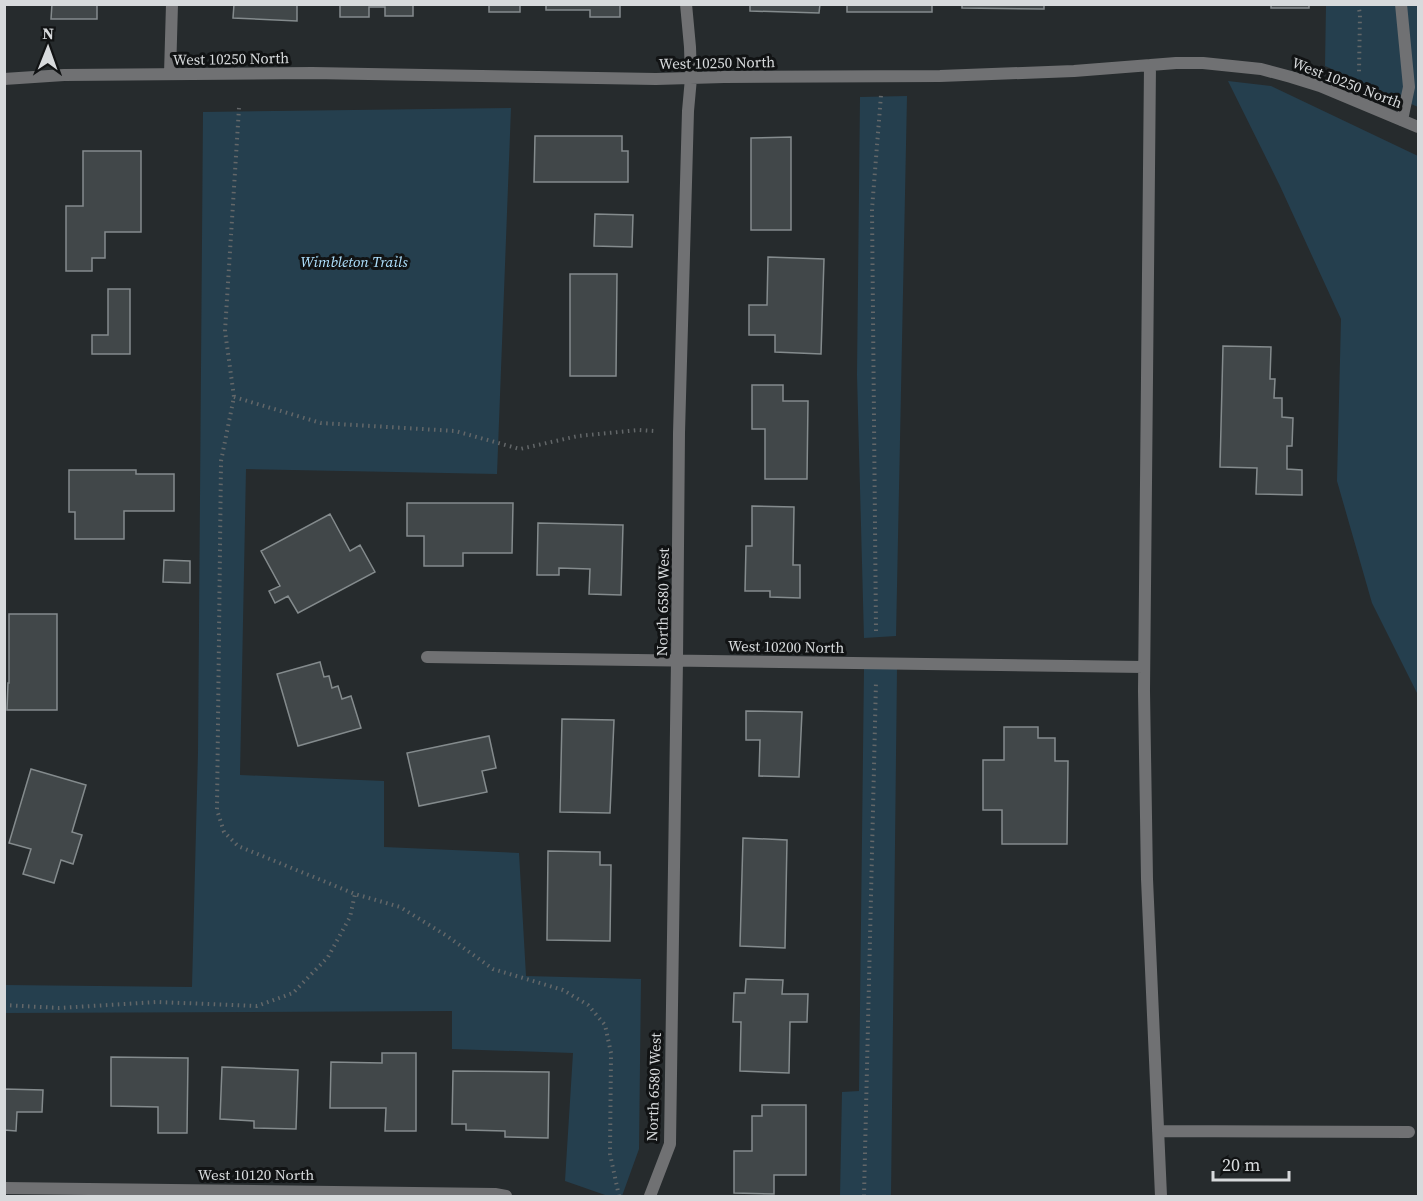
<svg xmlns="http://www.w3.org/2000/svg" width="1423" height="1201" font-family="'Source Serif 4',serif">
<style>
.green{fill:#253f4e}
.building{fill:#414749;stroke:#848b8d;stroke-width:1.5}
.lines{fill:none;stroke-linecap:round;stroke-linejoin:round}
.path{stroke:#636769;stroke-width:4;stroke-dasharray:1.5 4.5;stroke-linecap:butt}
.lane{stroke:#707173;stroke-width:12}
.street{stroke:#707173;stroke-width:12}
.labels{text-anchor:middle;stroke-width:6;stroke-linejoin:round;paint-order:stroke}
.street-label{font-size:15px;fill:#d7dadc;stroke:#111314}
.park-label{font-size:15px;font-style:italic;fill:#b0e2ff;stroke:#111314}
</style>
<rect width="100%" height="100%" fill="#262b2d"/>
<path class="green" d="M1326,5h92v102l-93,-41z
M1228,81l43,5 147,70v539l-46,-92 -35,-122 4,-162 -61,-133z
M907,96l-11,540 -32,2 -7,-263 3,-278z
M511,108l-14,366 -251,-5 -6,306 144,6v66l135,6 7,123 115,3 -2,170 -17,47h-14l-43,-15 8,-128 -121,-4v-38l-447,2v-28l187,2 6,-235 5,-640z
M864,669h33l-6,527h-51l2,-104 17,-1z"/>
<path class="building" d="M52,4h45v15h-46z
M234,4h63v17l-64,-3z
M340,4h73v12h-28v-9h-16v10h-29z
M489,4h31v8h-31z
M546,4h74v13h-30v-7h-44z
M750,4h70l-1,9 -69,-2z
M847,4h85v8h-85z
M962,4h82v5l-82,-1z
M1271,4h38v4h-38z
M535,136h87v15h6v31h-94z
M791,137v93h-40v-92z
M83,151h58v81h-36v26h-13v13h-26v-65h17z
M595,214l38,1 -1,32 -38,-1z
M768,257l56,2 -3,95 -46,-2v-17h-26v-30h18z
M570,274h47l-1,102h-46z
M108,289h22v65h-38v-19h16z
M1223,346l48,1 -1,32h5l-1,19h8v19l11,1 -1,28h-5v23l15,1v25l-46,-1 1,-26 -37,-1z
M752,385h31v16h25l-1,78h-42v-50h-13z
M69,470h67v4h38v37h-50v28h-49v-27h-6z
M407,503h106l-1,50h-49v13h-39v-30h-17z
M752,506l42,1 -1,58h7v33l-30,-1v-6h-25l1,-45h6z
M330,514l20,37 10,-6 15,27 -77,41 -10,-17 -13,7 -6,-12 11,-5 -19,-35z
M538,523l85,2 -2,70 -32,-1 1,-25 -31,-1v7h-22z
M164,560l26,1v22l-27,-1z
M9,614h48v96h-50l1,-27h1z
M320,662l4,15 5,-1 3,12 6,-2 4,13 9,-3 10,32 -63,18 -21,-72z
M746,711l56,1 -3,65 -40,-1 1,-36h-14z
M562,719l52,1 -4,93 -50,-1z
M1004,727h34v11h17v23h13l-1,83h-65v-34h-19v-50h21z
M489,736l7,32 -14,3 5,21 -68,14 -12,-53z
M31,769l55,16 -14,47 10,3 -9,29 -12,-4 -7,23 -31,-9 8,-25 -22,-6z
M743,838l44,2 -2,108 -45,-2z
M548,851l52,1v13h11l-1,76 -63,-1z
M746,979l37,1 -1,14h26l-1,28h-17l-1,51 -49,-2 1,-49h-8l1,-29h11z
M382,1053h34v78h-31l1,-23h-56l1,-46 51,1z
M111,1057l77,1 -1,75h-29v-26l-47,-1z
M222,1067l76,3 -2,59 -42,-1v-7l-34,-2z
M453,1071l96,1 -1,66 -43,-1v-6l-39,-1v-6h-14z
M4,1089l39,1 -1,22h-25l-1,19 -12,-1z
M762,1105h44v70h-32v19l-40,-1v-42h18v-35h10z"/>
<g class="lines">
<path class="path" d="M1358,4l2,10 -1,58
M239,108l-14,223 9,66 -13,64 -4,349 7,22 14,14 117,48 45,13 47,29 46,33 70,21 25,15 17,20 6,28 -1,101 9,42
M234,397l87,26 134,8 65,18 58,-13 61,-6 15,1
M876,631l-4,-422 9,-114
M4,1005l55,3 98,-6 100,4 36,-13 35,-36 22,-40 5,-23
M864,1196l12,-515"/>
<path class="lane" d="M1401,4l8,83 -7,33"/>
<path class="street" d="M1150,65l-6,626 3,188 14,317
M170,74l2,-70
M4,79l60,-4 248,-2 344,6 68,-2 216,-1 134,-5 102,-8h27l58,6 30,8 29,9 98,41
M427,657l717,10
M1158,1131l251,1
M4,1188l491,6 11,2
M650,1196l20,-52 7,-484 2,-227 9,-322 3,-33 -1,-31 -4,-43"/>
</g>
<g class="labels">
<g class="street-label">
<text transform="translate(231 59) rotate(-1)" y="5">West 10250 North</text>
<text transform="translate(717 63) rotate(-1)" y="5">West 10250 North</text>
<text transform="translate(1347 83) rotate(21)" y="5">West 10250 North</text>
<text transform="translate(663 602) rotate(-89)" y="5">North 6580 West</text>
<text transform="translate(786 647) rotate(1)" y="5">West 10200 North</text>
<text transform="translate(654 1087) rotate(-88)" y="5">North 6580 West</text>
<text x="256" y="1180">West 10120 North</text>
</g>
<g class="park-label">
<text x="354" y="267">Wimbleton Trails</text>
</g>
</g>
<rect width="1423" height="1201" fill="none" stroke="#d7dadc" stroke-width="12"/>
<g transform="translate(48 48) rotate(1)" stroke="#111314" stroke-width="4.5" paint-order="stroke">
<path d="M0-4.5L10 22L0 15L-10 22Z" fill="#d7dadc"/>
<text y="-9" font-size="16" font-weight="bold" text-anchor="middle" fill="#d7dadc">N</text>
</g>
<path d="M1213 1171v9h76v-9" fill="none" stroke="#d7dadc" stroke-width="3"/>
<text x="1222" y="1171" font-size="18" fill="#d7dadc" stroke="#111314" stroke-width="4.5" paint-order="stroke">20 m</text>
</svg>
